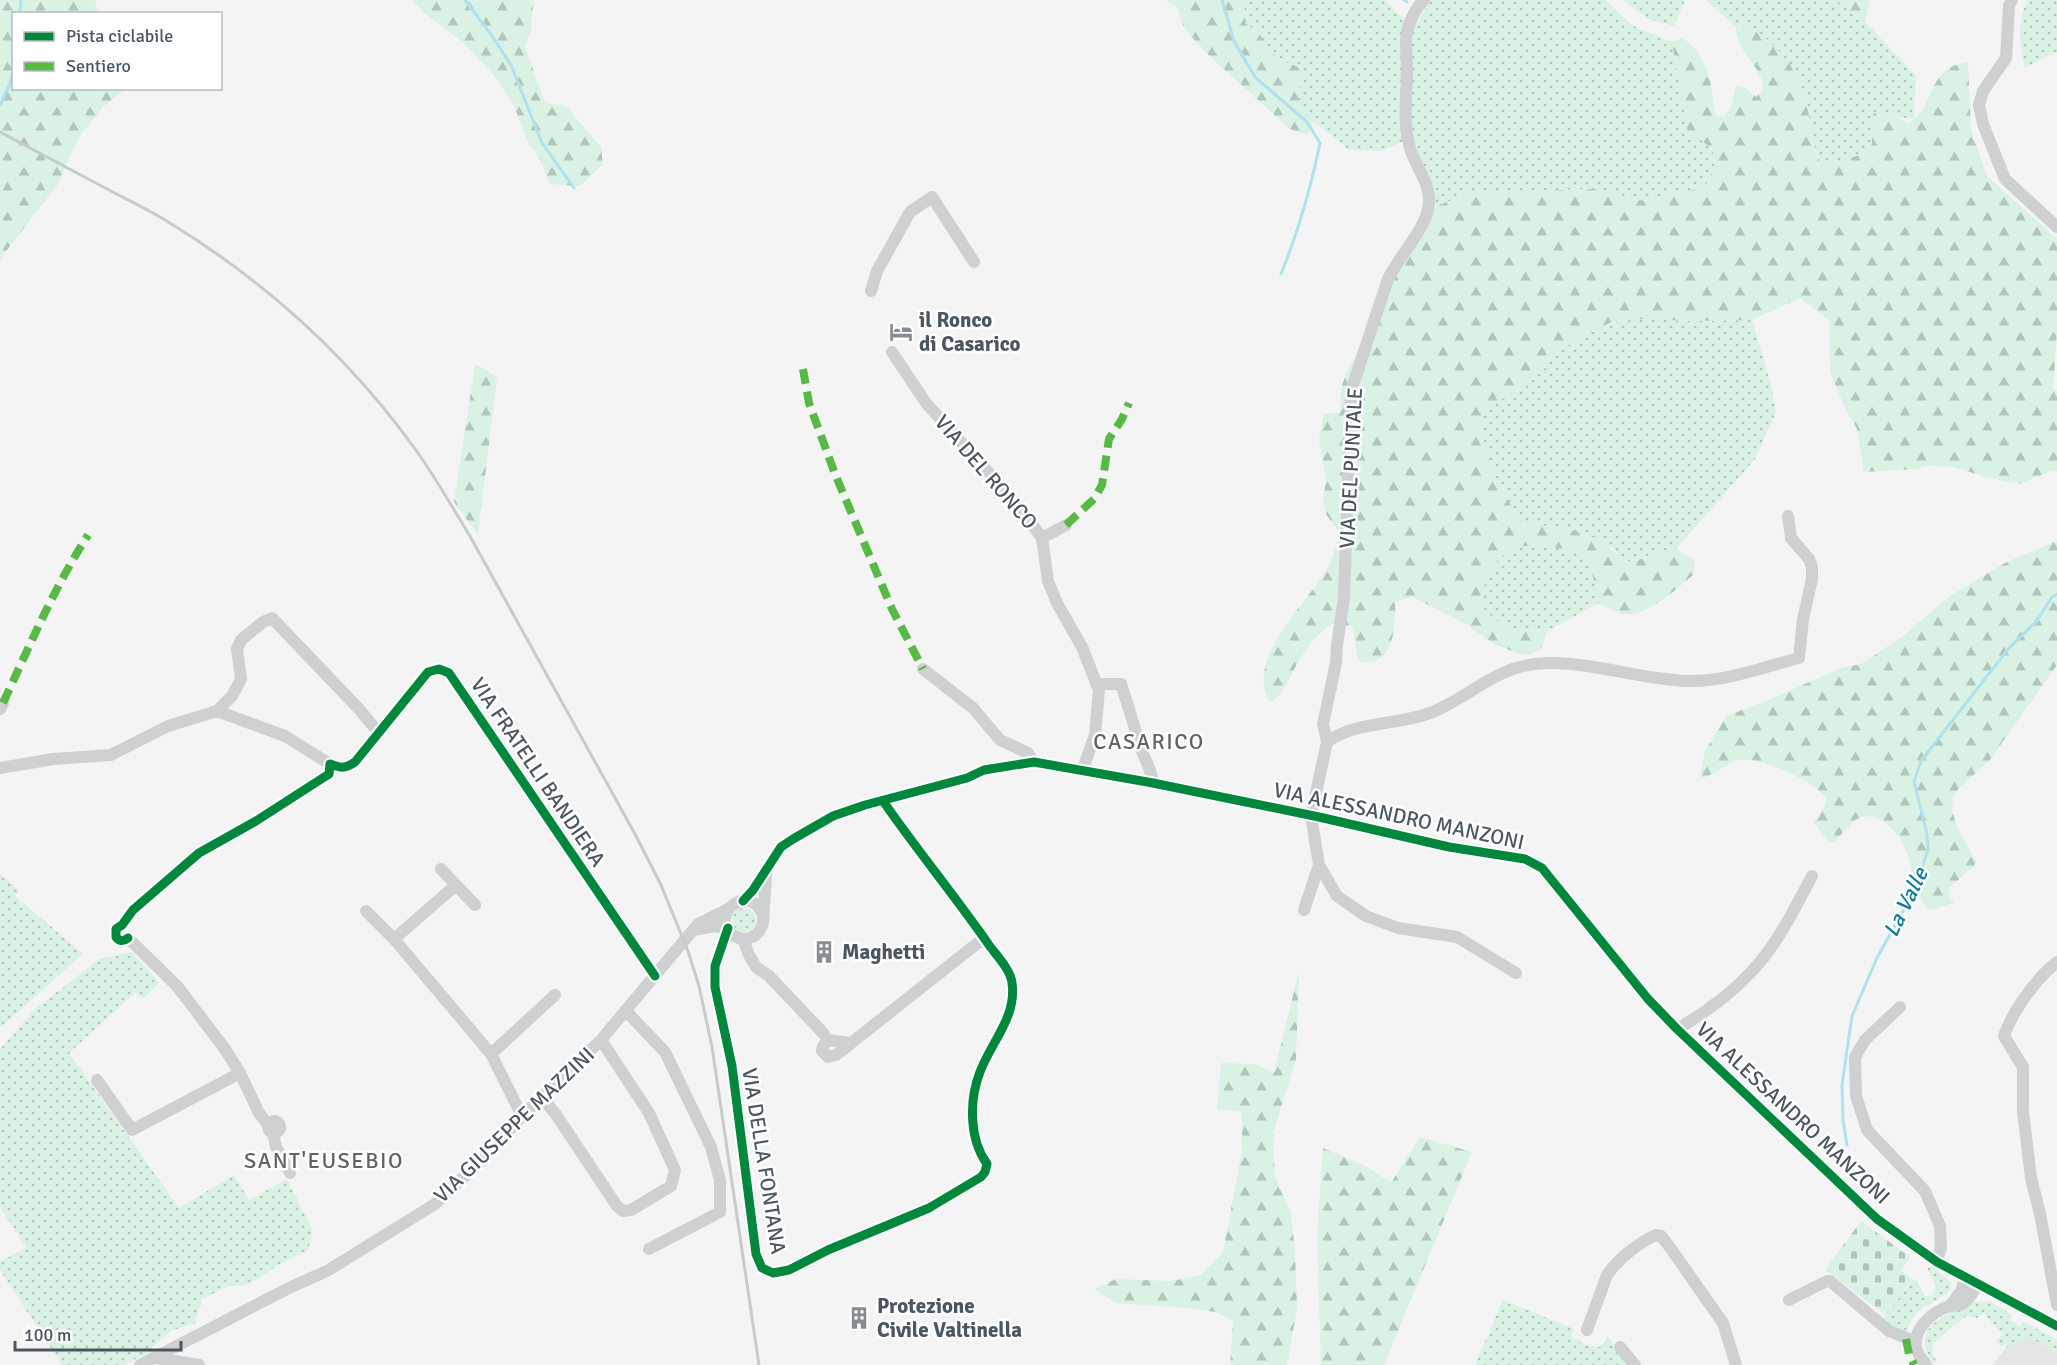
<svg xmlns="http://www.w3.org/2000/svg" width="2057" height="1365" font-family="Signika,sans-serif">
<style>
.education{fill:#e6e5e6}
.green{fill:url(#green-dots)}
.forest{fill:url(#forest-firs)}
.cemetery{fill:url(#cemetery-stones)}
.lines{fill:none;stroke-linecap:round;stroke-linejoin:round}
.stream{stroke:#aee2f0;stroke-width:3}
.minor{stroke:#ced0d2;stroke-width:12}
.rail{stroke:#c9cacc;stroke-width:3}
.quiet{stroke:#58b947;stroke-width:8;stroke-dasharray:15 8;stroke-linecap:butt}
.cycleway-casing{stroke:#fff;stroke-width:13}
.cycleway{stroke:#00873e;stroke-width:9}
.labels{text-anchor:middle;stroke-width:5;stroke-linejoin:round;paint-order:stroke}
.poi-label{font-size:21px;font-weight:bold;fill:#4a5661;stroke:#fff;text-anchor:start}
.street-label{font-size:21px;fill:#4a5661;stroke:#fff}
.neighbourhood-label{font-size:22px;letter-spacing:1.5px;fill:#5f6368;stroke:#fff}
.water-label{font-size:22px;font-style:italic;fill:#0c7c9b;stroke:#fff}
</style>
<defs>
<pattern id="green-dots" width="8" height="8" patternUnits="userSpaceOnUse" patternTransform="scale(1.5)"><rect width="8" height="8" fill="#d9f2e3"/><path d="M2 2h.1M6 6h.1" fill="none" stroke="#b2c7bb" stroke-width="1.8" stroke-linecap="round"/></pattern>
<pattern id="forest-firs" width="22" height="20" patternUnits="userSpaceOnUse" patternTransform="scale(1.5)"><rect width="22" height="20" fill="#d9f2e3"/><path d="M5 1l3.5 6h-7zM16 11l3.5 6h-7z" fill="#b2c7bb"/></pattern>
<pattern id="cemetery-stones" width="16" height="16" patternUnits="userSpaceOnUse" patternTransform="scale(1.5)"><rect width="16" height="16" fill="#d9f2e3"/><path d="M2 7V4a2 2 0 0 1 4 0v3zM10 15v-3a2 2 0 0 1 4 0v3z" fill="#b2c7bb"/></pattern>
</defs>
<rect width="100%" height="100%" fill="#f4f4f4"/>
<path class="education" d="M2027,1337l7,1 23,16v11h-65l15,-18z"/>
<path class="green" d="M1244,0h142l27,29 18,-29h175l20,20 11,8 35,14 12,68 30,44 1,12 -10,21 -64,14 -42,-12 -125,3 -38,14 -23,-69 -32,14 -32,-1 -36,-29 -15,-16 2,-37 -15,-6 -13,-9 -13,-20 -14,-10z
M1622,0h63l-11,26 -26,-7z
M1706,0h130l29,22 51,53 -2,44 -16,-2 -16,-6 -9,13 -1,19 -2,9 -34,10 -14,1c-11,-17 -11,-35 -14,-54 -9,-46 -33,-56 -66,-83l-6,1z
M2028,0h29v53l-2,-1 -30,16c-5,-23 -9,-46 3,-68z
M1641,319l50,2 61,-1 19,64 5,28 -21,47 -79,90c-18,2 -34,10 -51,13l-12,-14 -41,-18 -46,-7 -5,-3c-23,-34 -38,-61 -40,-104l15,-14 30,-16 20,-19 15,-18 15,-9 35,-18z
M1533,545l23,2 28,7 7,14 8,35 -52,28 -35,-2 -14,-6 -17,-17c-1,-20 10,-44 28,-56 6,-4 17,-4 24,-5z
M0,874l19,16 -4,6 68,58 -83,74z
M732 920a12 12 0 1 1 24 0a12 12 0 1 1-24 0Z
M132,952l27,31 -16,16 -7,-7 -67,61 110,155 55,-33 15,25 38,-21 26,52 -5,19 -30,15 -18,13 -17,8h-14l-27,13 -7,24 -24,8 -19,16 -1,5 -28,13h-61l-62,-95v-8l26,-15 -26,-40v-158l33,-38 66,-52z
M1929,1266c48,27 5,29 -13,48 -6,6 -8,13 -9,22l-25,-15 31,-42 5,4 7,13 7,-1 4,-8 -9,-19z
M1503,1300l71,29 -2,8 15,8 12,2 7,-6 1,-6 8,14 14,16h-154z
M1972,1300l4,2 14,-1 22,14 -2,5 10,6 3,-5 34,19v14l-27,-17 -23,10 -3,-3 -3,3 -5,-7 6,-5 -18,-22 -7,5 -11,-2 -33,27 -1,10 5,9 -4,1c-26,-39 15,-45 39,-63z"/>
<path class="forest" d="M0,0h95l3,13 -84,1v74l111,1 -22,18 -21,26 -13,25 -10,25 -59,76z
M412,0h122l-3,21 1,7 -7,18 20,57 21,3 35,41 2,17 -23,22 -30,-2 -13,-31 -6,-5 -6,-14 -11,-28 -17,-27 -34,-37 -39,-29z
M1166,0h78l1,23 14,10 13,20 13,9 16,6 -3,37 15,16 -5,14 -18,-6 -85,-77 -21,-24 -7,-21z
M1836,0h34l-5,22z
M1742,26c35,10 60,50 66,84 3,17 2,39 14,53l14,-1 34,-10 2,-9 1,-29 9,-3 27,12c29,-18 16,-55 59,-61l3,68 16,46 70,63v92l-4,57 4,4v79h-6l-32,13 -33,-7 -32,-10 -26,-1 -12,3 -52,3 -7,-43 -13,-23 -14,-34 -1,-52 -29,-22 -48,22 -61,1 -50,-2 -30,3 -50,27 -15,18 -20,19 -29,16 -16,14c2,42 17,70 40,104l5,3c41,6 70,6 99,39l20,-4 15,-7 16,-2 18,11v14c-13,12 -42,36 -59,40 -12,3 -26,-6 -36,-11l-8,-35 -7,-14c-35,-9 -76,-21 -95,20 -5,12 -8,19 -8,32 26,26 30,24 66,25l-5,17 -13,7 -10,-1 -25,-10 -30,-21 -52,-26 -17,5c1,23 -1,68 -36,59 -5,-13 -3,-22 -7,-35l-20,-2c-15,9 -26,25 -35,40 -7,12 -14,33 -27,38 -27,-41 38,-100 57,-133 6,-11 9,-23 13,-35l-14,-20 -3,-14 3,-19 -7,-41 5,-27h16l1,-24 5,-16 40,-75 26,-58 24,-34 38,-14 125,-3 42,12 64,-14c15,-29 15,-39 -17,-53l-16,-92 10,-4c27,16 30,49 33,77l7,2c12,-6 10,-20 14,-31l10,2 10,9 7,-8c1,-21 -28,-38 -27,-62z
M475,365l10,4 12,9 -19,157 -24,-33z
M2057,541v124l-68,96 -30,27 -6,9 -1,13 5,17 19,34 -2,5 -25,22v9l5,6 -24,7c-17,-14 -16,-36 -22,-55 -5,-17 -26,-44 -47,-38 -10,3 -19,18 -27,25h-6l-14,-19 11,-18 1,-7c-11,-16 -67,-43 -87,-38 -12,3 -22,12 -33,17h-6l5,-26 21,-35 40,-15 75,-33 20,-4 42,-28 47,-40 55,-33z
M1299,971l-3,88 -22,72 -1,22 3,26 15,34 4,41 2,55 -10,56h-57l3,-44 -18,-9 -24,-4 -76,-5 -21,-14 22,-10 55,2 28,-5 24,-24 19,-101v-39l-25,-3 4,-46 32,1 21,8z
M1420,1137l52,15 -88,213h-63l-4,-129 6,-88 45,19 23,16z"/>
<path class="cemetery" d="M1861,1221l49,36 -9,13 11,9 -26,36 -61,-45z"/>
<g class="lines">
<path class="stream" d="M465,0l25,33 21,32 31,78 32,45
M1222,0l12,41 21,36 52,45 13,21c-9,45 -22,89 -39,131
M1404,0l3,2
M20,14l1,-14
M0,105l9,-19 5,-16
M1847,1145l-4,-25 -1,-35 10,-69 25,-58 38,-69 13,-39 -1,-16 -13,-52 7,-21 88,-113 27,-26 16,-25 5,-3"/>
<path class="minor" d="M2012,0l-3,6 -3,52 -23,33 -4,14 4,19 22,55 52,48
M871,291l6,-20 33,-59 22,-15 42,65
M892,352l34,51 92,102 24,33 6,43 9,22 25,44 17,43 -4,45 -13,36
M1042,538l24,-13
M923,669l50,39 27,32 28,13 6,9
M1096,684h25c7,21 13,42 20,64 4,13 10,20 12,35
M0,709l3,-6
M217,711l68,25 45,28
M1327,742l-4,-18 13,-61 1,-18 7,-47 7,-207 37,-112c11,-23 40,-52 41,-76 1,-20 -12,-34 -18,-52 -9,-26 -4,-55 -4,-82 0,-13 -3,-28 1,-41 3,-10 9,-21 16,-28
M0,768l53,-9 58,-4 57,-29 49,-15 15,-15 9,-17 -4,-30 4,-9 22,-18 9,-4 87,91 19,23
M441,869l15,16
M743,901l10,-11 28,-43 12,-8 40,-23 32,-11 102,-27 17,-8 50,-8 119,21 166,34 130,30 76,12 17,9 106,131 29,30 200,190 60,43 120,64
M1304,910l15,-45
M366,911l28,28 97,115 31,62
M763,915c-13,-34 -56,0 -30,20 6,4 13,5 19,2 6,-2 9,-8 11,-14l3,-49
M694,930l20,-4 14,2
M729,930l-13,32 -1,25 17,79 24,188 6,14 11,5 16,-3 39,-20 101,-42 52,-31 4,-5 2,-8c-18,-25 -18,-64 -7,-92 11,-30 37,-55 32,-89 -1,-13 -16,-28 -23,-38 -34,-49 -72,-95 -106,-144
M128,938c-5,4 -9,3 -12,-1v-8l6,-4 11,-15 66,-57 57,-32 73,-47 1,-10c11,4 15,5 25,-2l73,-90 11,-3 10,4 206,303
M128,938l49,48 48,63 15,24 19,40 9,12
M394,939l62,-54 19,20
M743,939l6,16 7,12 13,9 55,58
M2057,962c-19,14 -45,50 -53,74l19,31v44l8,67 9,36 17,91
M1516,973l-59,-36 -59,-9 -32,-12 -29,-20 -18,-31 -8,-49 16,-74c26,-20 69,-17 100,-28 32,-11 57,-36 89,-46 52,-16 117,12 172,13 37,1 75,-14 111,-23l4,-39 9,-40v-12l-3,-8 -18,-21 -3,-22
M1900,1007l-35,33 -10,17 1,39 11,34 58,61 15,35 1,21 -4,15
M626,1011l39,41 46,95 9,33v32l-71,37
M1677,1029c28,-16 54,-35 76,-59 24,-25 43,-64 59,-94
M851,1043l-23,-3 -5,6 -1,5 6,6 8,-2 148,-117
M491,1054l64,-59
M97,1080l35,50 108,-57
M543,1098l14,18 60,90 6,5 8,-1 40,-24 4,-16 -26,-57 -48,-73
M268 1127a6 6 0 1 1 12 0a6 6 0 1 1-12 0Z
M273,1133l3,14 14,26
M1789,1300l38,-19h3l59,50 27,11
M1950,1306l11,-15 5,-14
M1587,1330l20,-55c11,-16 31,-32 49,-40l5,1 8,10 54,77 13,42
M1620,1347l15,18
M156,1358l43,7
M140,1365l151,-78 36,-16 108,-67 45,-42 42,-46 79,-76 97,-116 32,-16
M1926,1365c-2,-4 -6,-8 -8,-12 -10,-20 14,-42 32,-47 6,-1 9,0 14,-3 6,-5 10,-13 15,-19"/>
<path class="rail" d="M0,132c36,19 73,39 109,58 19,10 38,19 56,30 99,60 186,139 253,233 19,27 36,57 53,85l164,296 26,51 27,66 11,35 13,61 47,318"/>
<path class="quiet" d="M803,369l6,34 26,71 57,135 31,60
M1066,525l28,-26 8,-14 7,-46 13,-20 7,-16
M3,703c27,-58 51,-115 85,-168
M1906,1339l3,15 5,11"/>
<g class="cycleway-casing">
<path id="cycleway" d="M743,901l10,-11 28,-43 12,-8 40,-23 32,-11 102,-27 17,-8 50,-8 119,21 166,34 130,30 76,12 17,9 106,131 29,30 200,190 60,43 120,64
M728,928l-13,38v21l17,79 24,188 6,14 11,5 16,-3 39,-20 101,-42 52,-31 4,-5 2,-8c-18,-25 -18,-64 -7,-92 11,-30 37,-55 32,-89 -1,-13 -16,-28 -23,-38 -34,-49 -72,-95 -106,-144
M128,938c-5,4 -9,3 -12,-1v-8l6,-4 11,-15 66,-57 57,-32 73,-47 1,-10c11,4 15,5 25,-2l73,-90 11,-3 10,4 206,303"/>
</g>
<use href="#cycleway" class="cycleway"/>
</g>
<defs>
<g id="hotel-bare" transform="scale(1.8)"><path d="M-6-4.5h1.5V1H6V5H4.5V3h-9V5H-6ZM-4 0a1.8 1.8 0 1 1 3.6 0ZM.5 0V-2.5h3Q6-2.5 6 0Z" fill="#868d94" stroke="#fff" stroke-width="2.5" paint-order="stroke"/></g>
<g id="building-bare" transform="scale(1.8)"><path d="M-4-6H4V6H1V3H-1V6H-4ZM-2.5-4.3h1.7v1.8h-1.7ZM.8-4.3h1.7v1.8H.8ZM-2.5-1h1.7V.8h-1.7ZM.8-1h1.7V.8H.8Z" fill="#868d94" stroke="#fff" stroke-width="2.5" paint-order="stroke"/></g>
</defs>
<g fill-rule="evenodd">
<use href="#hotel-bare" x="901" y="332"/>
<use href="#building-bare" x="824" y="952"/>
<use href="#building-bare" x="859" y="1318"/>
</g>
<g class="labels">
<g class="poi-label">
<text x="919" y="327">il Ronco<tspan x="919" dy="24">di Casarico</tspan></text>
<text x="842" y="959">Maghetti</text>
<text x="877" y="1313">Protezione<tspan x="877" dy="24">Civile Valtinella</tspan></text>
</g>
<g class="street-label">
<text transform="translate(1351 468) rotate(-87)" y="7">VIA DEL PUNTALE</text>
<text transform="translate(986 472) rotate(49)" y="7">VIA DEL RONCO</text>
<text transform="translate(538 772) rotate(56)" y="7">VIA FRATELLI BANDIERA</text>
<text transform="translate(1399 816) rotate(12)" y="7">VIA ALESSANDRO MANZONI</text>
<text transform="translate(1793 1113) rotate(43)" y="7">VIA ALESSANDRO MANZONI</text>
<text transform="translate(514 1125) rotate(-44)" y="7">VIA GIUSEPPE MAZZINI</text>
<text transform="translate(764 1161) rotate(81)" y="7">VIA DELLA FONTANA</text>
</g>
<g class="neighbourhood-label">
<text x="1149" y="749">CASARICO</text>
<text x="324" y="1168">SANT'EUSEBIO</text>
</g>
<g class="water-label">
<text transform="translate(1905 902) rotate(-64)" y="8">La Valle</text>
</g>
</g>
<rect x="12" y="12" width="210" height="78" fill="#ffffff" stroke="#b7bbc0" stroke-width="1.5"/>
<rect x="24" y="32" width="30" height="9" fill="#00873e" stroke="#b7bbc0" stroke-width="1.5"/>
<text x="66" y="42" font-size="18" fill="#4a5661">Pista ciclabile</text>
<rect x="24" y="62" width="30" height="9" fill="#58b947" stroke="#b7bbc0" stroke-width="1.5"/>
<text x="66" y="72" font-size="18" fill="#4a5661">Sentiero</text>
<path d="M15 1341v9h166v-9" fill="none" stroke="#4a5661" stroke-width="3"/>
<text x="24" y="1341" font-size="18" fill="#4a5661" stroke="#ffffff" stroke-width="4.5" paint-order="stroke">100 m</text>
</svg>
